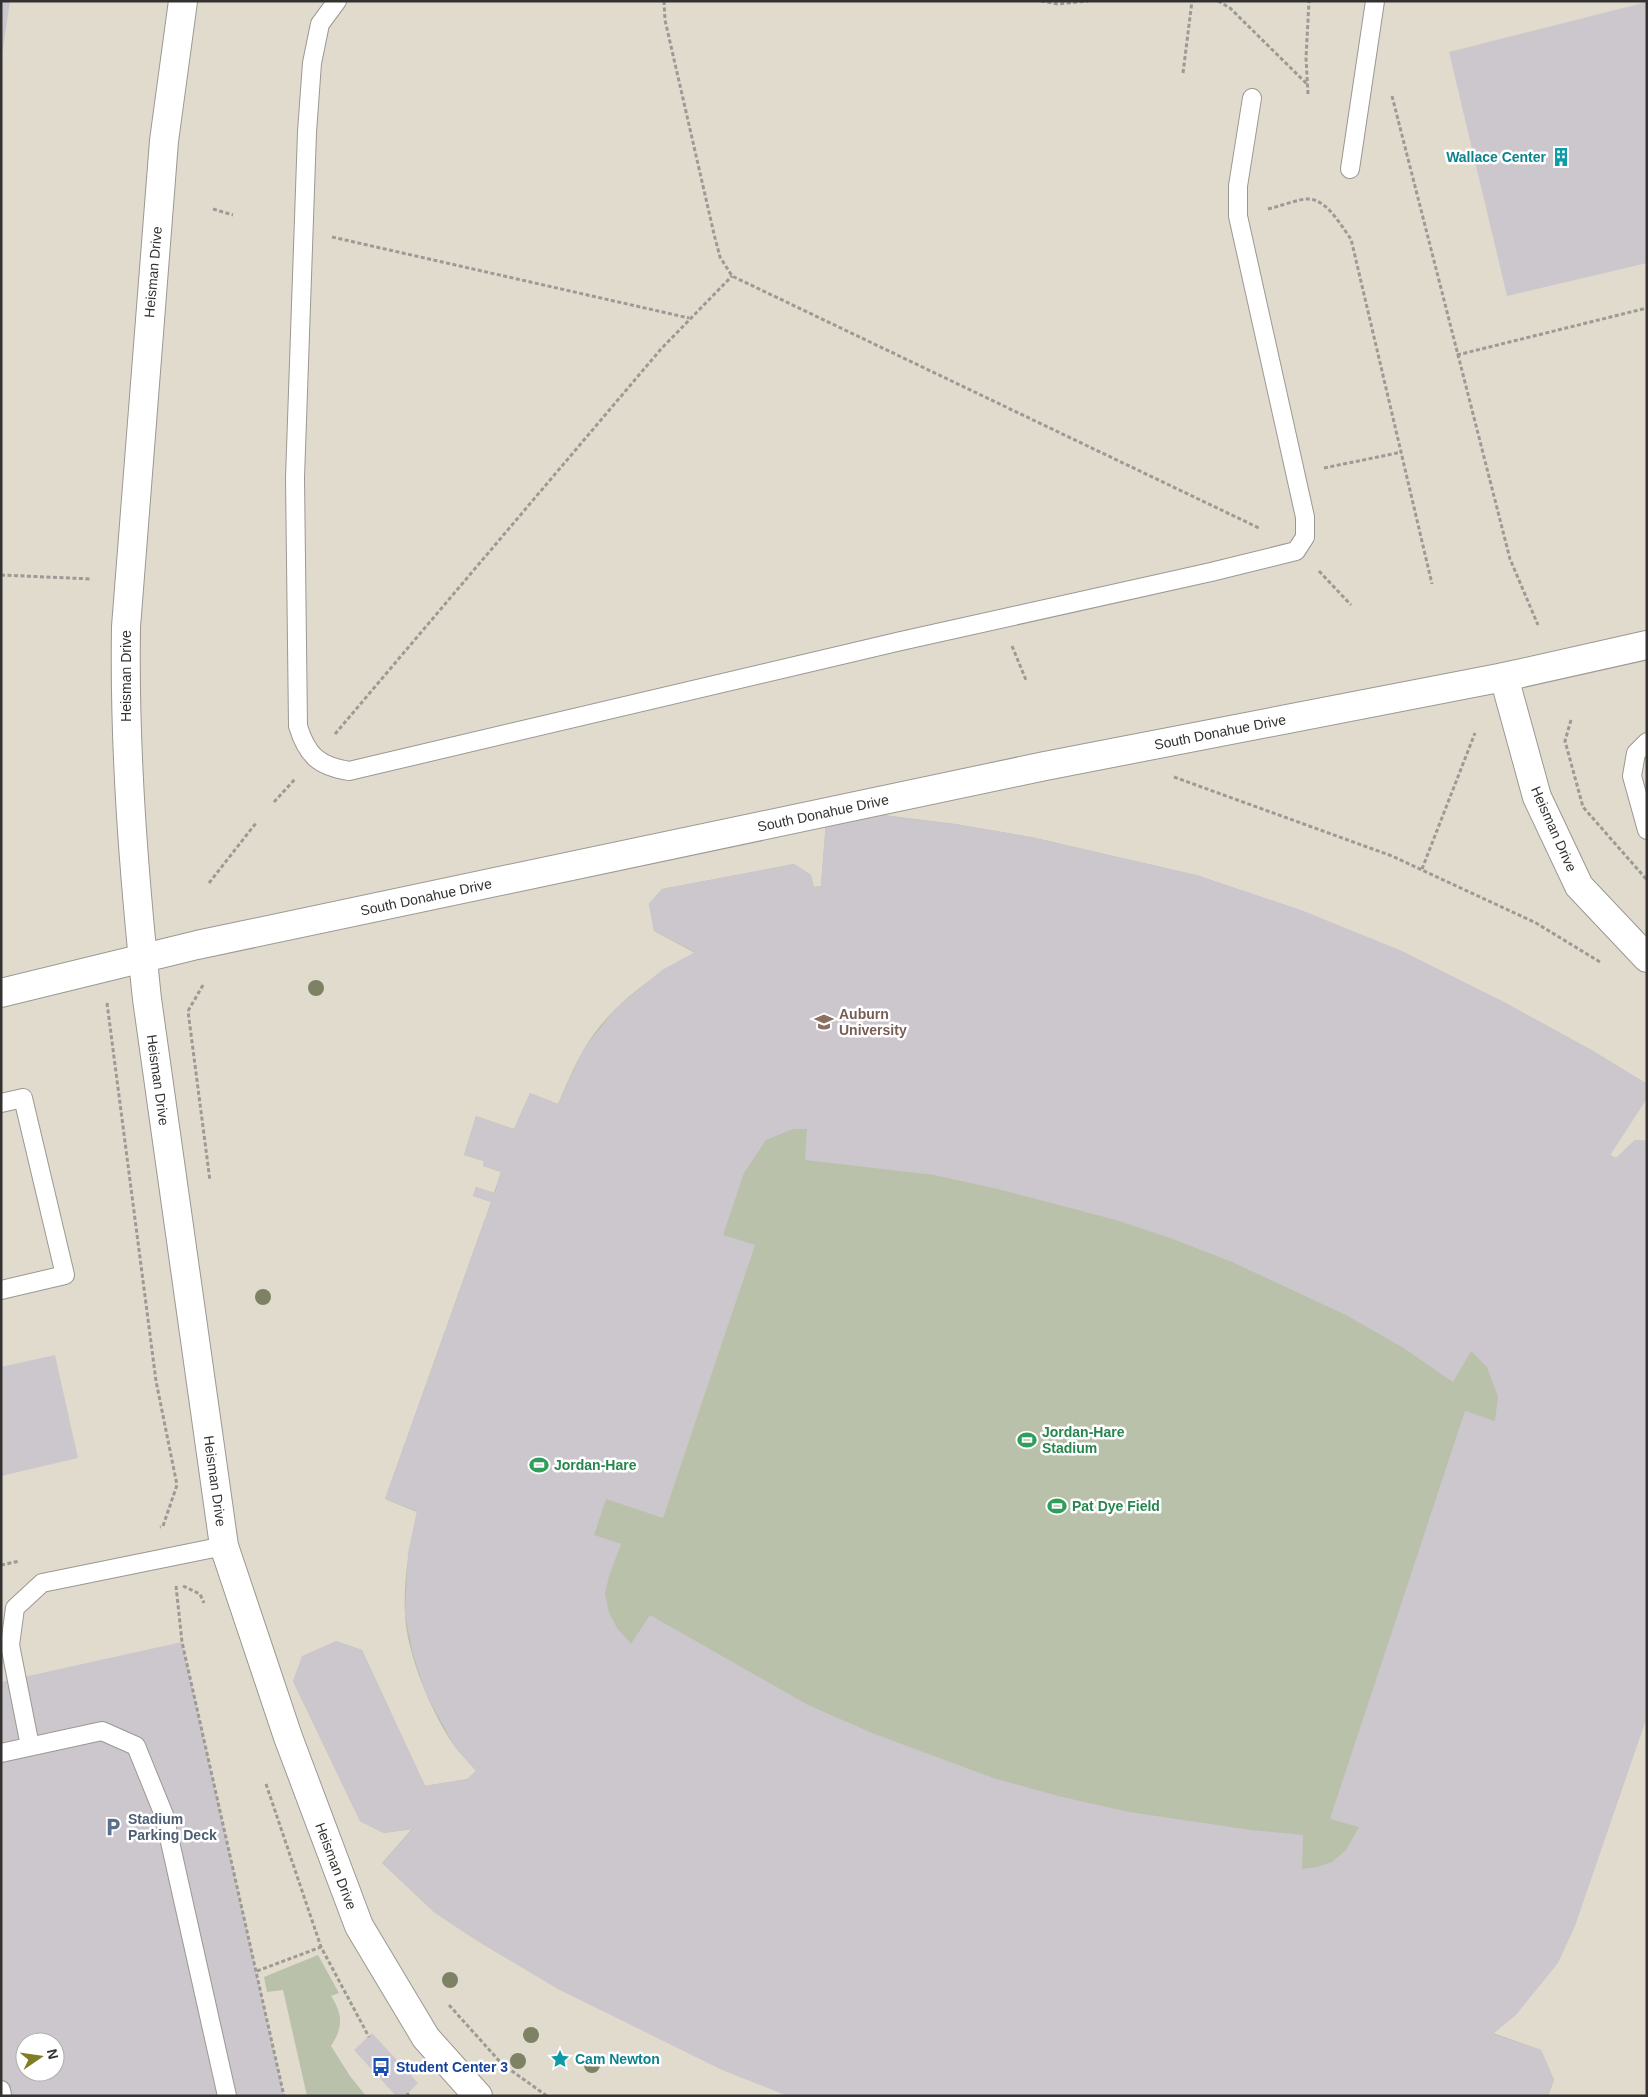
<svg xmlns="http://www.w3.org/2000/svg" width="1648" height="2097" font-family="Helvetica,sans-serif">
<style>
.built{fill:#e1dbce;fill-rule:evenodd}
.green{fill:#b9c1ab}
.building{fill:#ccc7cd;fill-rule:evenodd}
.lines{fill:none;stroke-linecap:round;stroke-linejoin:round}
.lane-casing{stroke:#9b9892;stroke-width:20}
.street-casing{stroke:#9b9892;stroke-width:30}
.secondary-casing{stroke:#9b9892;stroke-width:30}
.path{stroke:#9d9a95;stroke-width:3;stroke-dasharray:4 2.5;stroke-linecap:butt}
.lane{stroke:#fff;stroke-width:18}
.street{stroke:#fff;stroke-width:28}
.secondary{stroke:#fff;stroke-width:28}
.tree{fill:#7d8265}
.labels{text-anchor:middle;stroke-width:5;stroke-linejoin:round;paint-order:stroke}
.culture-label{font-size:14px;font-weight:bold;fill:#0d838f;stroke:#fff;text-anchor:end}
.street-label{font-size:14px;fill:#343230;stroke:#fff}
.education-label{font-size:14px;font-weight:bold;fill:#785e54;stroke:#fff;text-anchor:start}
.leisure-label{font-size:14px;font-weight:bold;fill:#27864d;stroke:#fff;text-anchor:start}
.service-label{font-size:14px;font-weight:bold;fill:#4e5e75;stroke:#fff;text-anchor:start}
.transit-label{font-size:14px;font-weight:bold;fill:#164399;stroke:#fff;text-anchor:start}
</style>
<rect width="100%" height="100%" fill="#ebe8e1"/>
<path class="built" d="M1,1h1646v2095h-1646zM25,2042h30v30h-30z"/>
<path class="green" d="M827,808l128,16 76,13 169,39 300,124 93,51 54,33v14l-37,57 6,3 19,-18 12,1v576l-154,316 48,17 13,30 -6,16h-760l-228,-106 -84,-50 -42,-28 -52,-49 30,-34 -28,4 -24,-12 -67,-140 43,-40 26,9 63,136 42,-7 9,-8c-6,-8 -14,-15 -20,-23 -23,-31 -50,-95 -51,-134 -2,-35 5,-69 12,-102l-32,-13 106,-297 -18,-6 3,-9 18,6 7,-21 -18,-6 1,-5 -20,-6 12,-39 38,13 16,-36 28,11c8,-18 15,-36 25,-53 24,-43 69,-76 112,-98l-41,-22 -5,-27 13,-15 132,-25 17,11 3,12 7,-1z
M318,1955l21,38 -8,3c12,18 12,32 0,50l19,30 16,20h-59l-24,-106 -16,2 -3,-15z"/>
<path class="building" d="M1,1h9l-8,54h-1z
M1647,2v261l-140,33 -58,-244z
M827,808l128,16 76,13 169,39 101,34 101,41 98,49 93,51 54,33v14l-37,57 6,3 19,-18 12,1v576l-72,209 -17,37 -42,52 -23,19 48,16 13,30 -6,16h-760l-66,-26 -162,-80 -84,-50 -42,-28 -52,-49 31,-34 -29,4 -24,-12 -67,-140 9,-25 34,-15 26,9 63,136 42,-7 9,-8 -21,-24 -29,-53 -13,-40 -8,-39 3,-62 9,-42 -32,-12 106,-297 -18,-6 3,-9 19,6 6,-21 -18,-6 1,-5 -20,-6 12,-39 38,13 16,-36 28,11 25,-54 33,-42 46,-38 33,-18 -41,-21 -5,-27 13,-15 132,-25 17,11 3,12 7,-1zM793,1129h14l-2,31 129,15 64,14 118,31 57,19 59,23 114,53 56,32 51,35 18,-31 16,16 11,30 -3,24 -30,-10 -135,408 29,8 -13,23 -14,12 -15,5 -15,2 1,-34 -52,-5 -122,-18 -71,-16 -65,-18 -121,-45 -64,-28 -158,-90 -19,29 -14,-16 -8,-15 -4,-19 4,-18 12,-32 -27,-9 12,-36 57,19 92,-273 -32,-10 21,-62 22,-33z
M55,1355l23,103 -77,18v-109z
M182,1642l102,454h-283v-414zM25,2042h30v30h-30z
M372,2033l46,50 -13,13h-9l-42,-46z"/>
<g class="lines">
<g class="lane-casing">
<path id="lane" d="M337,1l-17,23 -8,39 -5,69 -12,346 3,248c9,30 21,40 51,45l552,-130 310,-69 85,-21 9,-14v-20l-67,-301v-30l14,-88
M1350,169l25,-168
M1647,742l-11,11 -4,23 15,54
M1,1103l22,-5 42,177 -64,15
M30,1746l-20,-101 5,-37 27,-25 182,-37
M1,1753l101,-22 34,15 28,69 63,281
M1,2090l1,6"/>
</g>
<g class="street-casing">
<path id="street" d="M183,1l-19,140 -38,486c-2,124 8,249 21,372l77,547 64,191 71,189 67,112 52,58
M1504,677l33,120 42,89 68,72"/>
</g>
<g class="secondary-casing">
<path id="secondary" d="M1,993l196,-48 848,-179 459,-89 143,-32"/>
</g>
<path class="path" d="M664,1l1,19 49,214 6,23 12,19 527,252
M1041,1l17,3 30,-3
M1218,1l12,7 78,77
M1183,73l9,-72
M1308,94l-2,-36 3,-57
M1392,96l118,463 28,66
M213,209l20,6
M1268,209c10,-2 32,-11 42,-10 18,2 31,27 41,40l81,345
M332,237l357,81
M1457,355l190,-47
M1324,468l78,-16
M1319,571l32,34
M1,575l91,4
M1012,646l14,34
M1571,720l-6,21 18,66 64,73
M335,734l326,-385 71,-73
M1174,777l218,79 144,67 64,39
M274,802l22,-24
M1422,869l53,-136
M209,883l47,-60
M203,985l-15,26 22,170
M107,1003l49,378 21,104 -14,41 -3,1
M1,1565l19,-4
M176,1586l6,56 102,454
M183,1586l17,8 4,9
M266,1784l55,163 48,90
M257,1971l64,-24
M449,2005l53,59 45,32
M407,2093l2,3"/>
<use href="#lane" class="lane"/>
<use href="#street" class="street"/>
<use href="#secondary" class="secondary"/>
</g>
<g class="tree">
<circle cx="316" cy="988" r="8"/>
<circle cx="263" cy="1297" r="8"/>
<circle cx="450" cy="1980" r="8"/>
<circle cx="531" cy="2035" r="8"/>
<circle cx="518" cy="2061" r="8"/>
<circle cx="592" cy="2065" r="8"/>
</g>
<defs>
<g id="building-bare" transform="scale(1.5)"><path d="M-4-6H4V6H1V3H-1V6H-4ZM-2.5-4.3h1.7v1.8h-1.7ZM.8-4.3h1.7v1.8H.8ZM-2.5-1h1.7V.8h-1.7ZM.8-1h1.7V.8H.8Z" fill="#0f9aa8" stroke="#fff" stroke-width="2.5" paint-order="stroke"/></g>
<g id="university-bare" transform="scale(1.5)"><path d="M0-5L7-2L0 1L-7-2ZM-4 1L0 2.5L4 1V4Q0 6-4 4Z" fill="#8d6e63" stroke="#fff" stroke-width="2.5" paint-order="stroke"/></g>
<g id="stadium-bare" transform="scale(1.5)"><path d="M0-5a6.5 5 0 1 0 0 10a6.5 5 0 1 0 0-10ZM-3.5-1.8h7v3.6h-7Z" fill="#2e9e5b" stroke="#fff" stroke-width="2.5" paint-order="stroke"/></g>
<g id="parking-bare" transform="scale(1.5)"><path d="M-3.5-5.5H1a3.5 3.5 0 0 1 0 7H-1V5.5H-3.5ZM-1-3.4V-.6H.8a1.4 1.4 0 0 0 0-2.8Z" fill="#5c6f8a" stroke="#fff" stroke-width="2.5" paint-order="stroke"/></g>
<g id="sight-bare" transform="scale(1.5)"><path d="M0-6L1.8-2.2L6-1.7L2.9 1.2L3.7 5.4L0 3.3L-3.7 5.4L-2.9 1.2L-6-1.7L-1.8-2.2Z" fill="#0f9aa8" stroke="#fff" stroke-width="2.5" paint-order="stroke"/></g>
<g id="bus-bare" transform="scale(1.5)"><path d="M-5-6H5V4H4V6H2V4H-2V6H-4V4H-5ZM-3.5-4V0h7V-4ZM-3.5 1.2v1.5H-2V1.2ZM2 1.2v1.5H3.5V1.2Z" fill="#1a4fb4" stroke="#fff" stroke-width="2.5" paint-order="stroke"/></g>
</defs>
<g fill-rule="evenodd">
<use href="#building-bare" x="1561" y="157"/>
<use href="#university-bare" x="824" y="1022"/>
<use href="#stadium-bare" x="1027" y="1440"/>
<use href="#stadium-bare" x="539" y="1465"/>
<use href="#stadium-bare" x="1057" y="1506"/>
<use href="#parking-bare" x="113" y="1827"/>
<use href="#sight-bare" x="560" y="2059"/>
<use href="#bus-bare" x="381" y="2067"/>
</g>
<g class="labels">
<g class="culture-label">
<text x="1546" y="162">Wallace Center</text>
<text x="575" y="2064" text-anchor="start">Cam Newton</text>
</g>
<g class="street-label">
<text transform="translate(153 272) rotate(-85)" y="5">Heisman Drive</text>
<text transform="translate(126 676) rotate(-90)" y="5">Heisman Drive</text>
<text transform="translate(1220 732) rotate(-11)" y="5">South Donahue Drive</text>
<text transform="translate(823 813) rotate(-12)" y="5">South Donahue Drive</text>
<text transform="translate(1554 829) rotate(66)" y="5">Heisman Drive</text>
<text transform="translate(426 897) rotate(-12)" y="5">South Donahue Drive</text>
<text transform="translate(158 1080) rotate(82)" y="5">Heisman Drive</text>
<text transform="translate(215 1481) rotate(82)" y="5">Heisman Drive</text>
<text transform="translate(336 1866) rotate(69)" y="5">Heisman Drive</text>
</g>
<g class="education-label">
<text x="839" y="1019">Auburn<tspan x="839" dy="16">University</tspan></text>
</g>
<g class="leisure-label">
<text x="1042" y="1437">Jordan-Hare<tspan x="1042" dy="16">Stadium</tspan></text>
<text x="554" y="1470">Jordan-Hare</text>
<text x="1072" y="1511">Pat Dye Field</text>
</g>
<g class="service-label">
<text x="128" y="1824">Stadium<tspan x="128" dy="16">Parking Deck</tspan></text>
</g>
<g class="transit-label">
<text x="396" y="2072">Student Center 3</text>
</g>
</g>
<rect width="1648" height="2097" fill="none" stroke="#343230" stroke-width="5"/>
<g transform="translate(40 2057) rotate(77)"><circle r="24" fill="#ffffff" stroke="#aeadac"/>
<path d="M0-4L9 19L0 12L-9 19Z" fill="#807e25"/>
<text y="-8" font-size="14" font-weight="bold" text-anchor="middle" fill="#343230">N</text>
</g>
</svg>
